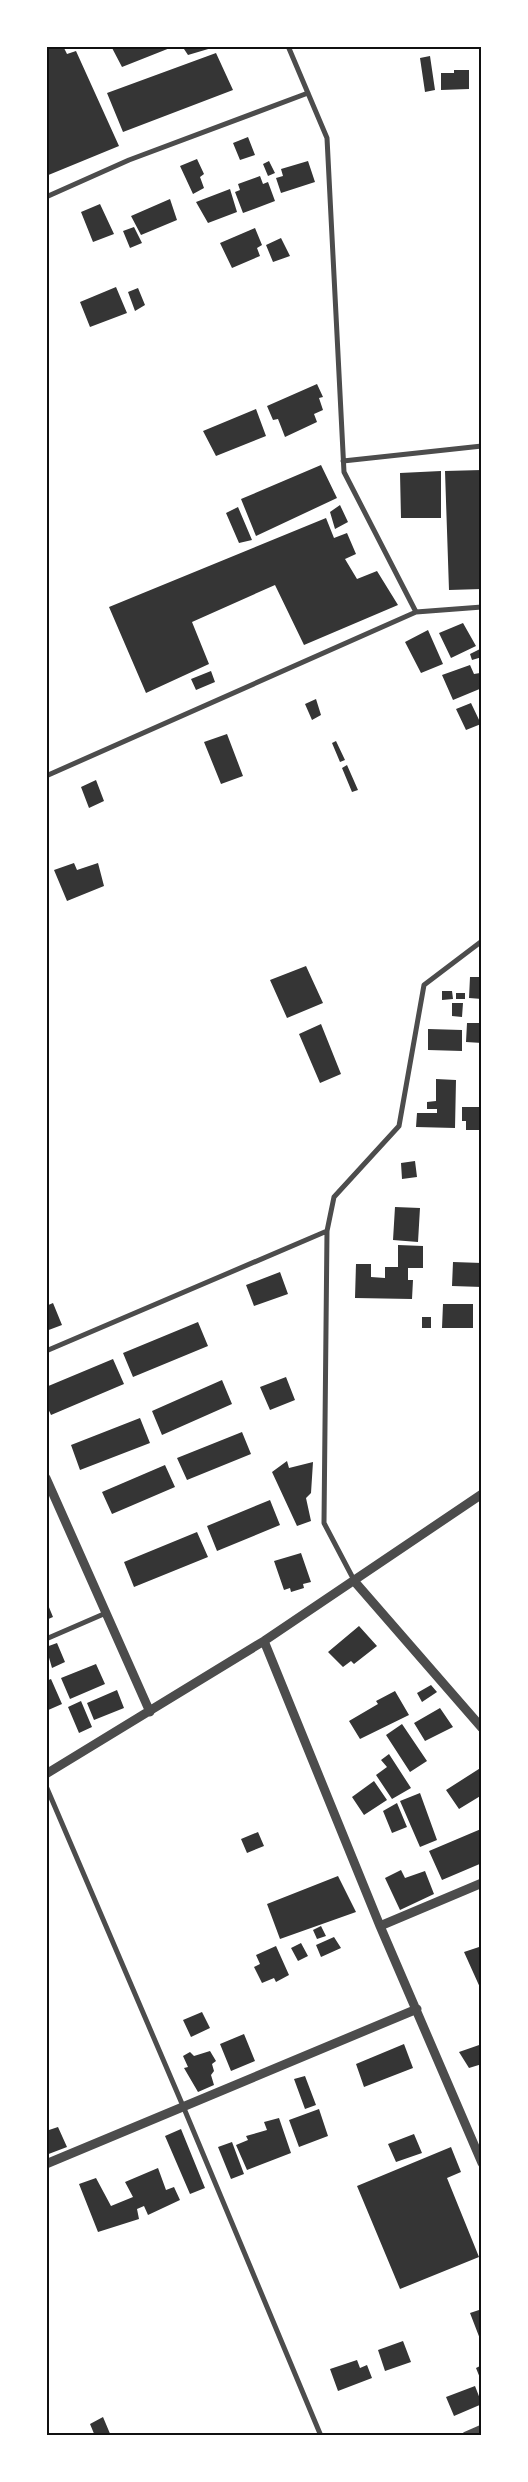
<svg xmlns="http://www.w3.org/2000/svg" width="528" height="2482" font-family="'Fira Sans',sans-serif">
<style>
.building{fill:#353535}
.lines{fill:none;stroke-linecap:round;stroke-linejoin:round}
.minor{stroke:#4c4c4c;stroke-width:5}
.tertiary{stroke:#4c4c4c;stroke-width:9}
.neatline{fill:none;stroke:#111;stroke-width:2}
</style>
<rect width="100%" height="100%" fill="#fff"/>
<path class="building" d="M46,46h17l4,8 9,-3 43,95 -73,30z
M111,46h64l-53,21z
M182,46h32l1,1 -27,8z
M216,53l17,37 -110,42 -16,-39z
M430,56l5,34 -10,2 -5,-34z
M454,70h15v19l-28,1v-17h13z
M248,137l7,18 -15,5 -7,-17z
M197,159l7,15 -4,3 4,11 -11,6 -13,-28z
M269,161l6,12 -7,3 -5,-12z
M308,161l7,21 -34,11 -5,-15 7,-2 -2,-7z
M260,176l3,8 5,-2 7,19 -32,12 -8,-21 5,-2 -2,-6z
M230,189l7,23 -29,11 -12,-21z
M170,199l7,21 -36,15 -10,-19z
M100,204l14,30 -21,8 -12,-30z
M134,227l8,16 -12,5 -7,-17z
M255,228l7,17 -5,3 3,8 -28,12 -12,-25z
M281,238l9,18 -17,6 -7,-17z
M116,287l11,26 -37,14 -10,-25z
M138,288l7,17 -10,6 -7,-19z
M317,384l6,13 -4,1 4,12 -9,4 3,8 -32,15 -7,-18 -5,1 -6,-14z
M256,409l10,27 -50,20 -13,-25z
M321,465l16,33 -81,38 -15,-37z
M482,470v119l-33,1 -4,-119z
M441,471v47h-40l-1,-45z
M340,505l8,17 -13,7 -5,-17z
M238,507l14,33 -13,3 -13,-30z
M326,518l8,20 13,-5 9,21 -11,5 12,20 20,-8 21,34 -94,40 -29,-60 -83,37 17,42 -63,29 -37,-86z
M463,623l13,23 -25,12 -12,-25z
M428,630l15,34 -22,9 -16,-31z
M482,648v9l-10,3 -2,-6z
M470,665l4,9 6,-1 2,4v11l-29,12 -11,-25z
M211,671l4,11 -19,8 -5,-11z
M316,699l5,16 -9,5 -7,-16z
M471,703l10,21 -15,6 -10,-21z
M227,734l16,42 -22,8 -17,-42z
M336,741l9,19 -5,2 -8,-19z
M347,765l11,25 -6,2 -10,-24z
M96,780l8,21 -15,7 -8,-21z
M74,863l3,7 21,-7 6,23 -37,15 -13,-31z
M306,966l17,37 -36,15 -17,-38z
M470,977h12v22l-13,-1z
M442,991h10l1,8 -11,1z
M456,993h9v6h-9z
M452,1003h11l-1,14 -10,-1z
M467,1023h15v20l-16,-1z
M321,1024l20,50 -21,9 -21,-49z
M428,1029l34,1v21l-34,-1z
M436,1079l20,1 -1,48 -39,-1 1,-14h20v-4h-10v-7l9,-1z
M462,1107h20v23h-16v-9h-4z
M415,1161l2,16 -15,2 -1,-16z
M395,1207l25,1 -2,34 -25,-2z
M398,1245l25,1v22h-15v12h5l-1,19 -57,-1 1,-34h15v13l14,1v-11h13z
M453,1262l29,1v24l-30,-1z
M280,1272l8,22 -34,12 -8,-21z
M53,1303l9,22 -16,6v-25z
M443,1304h30v24h-31z
M422,1317h9v11h-9z
M198,1322l10,24 -75,31 -10,-24z
M113,1359l11,25 -73,31 -5,-11v-17z
M286,1377l9,23 -25,10 -10,-23z
M222,1380l10,24 -70,31 -10,-24z
M140,1418l10,25 -70,27 -9,-25z
M242,1432l9,22 -64,26 -10,-22z
M287,1461l2,7 24,-6 -2,31 -5,5 5,23 -14,5 -25,-54z
M165,1465l10,22 -63,27 -10,-22z
M270,1500l10,25 -63,26 -10,-25z
M197,1532l11,25 -74,30 -10,-25z
M301,1553l10,29 -8,2 1,4 -13,4 -1,-4 -6,2 -10,-29z
M46,1600l7,17 -7,3z
M359,1626l18,20 -23,18 -3,-3 -8,6 -15,-15z
M57,1643l8,19 -13,6 -6,-21z
M96,1664l9,20 -35,15 -9,-21z
M51,1679l11,25 -16,7v-30z
M431,1685l6,7 -15,10 -5,-9z
M117,1690l7,18 -30,12 -7,-17z
M395,1691l14,24 -49,24 -11,-18 29,-17 -2,-3z
M81,1701l11,26 -13,6 -11,-26z
M440,1708l13,19 -28,14 -11,-18z
M402,1724l25,37 -17,11 -24,-37z
M389,1754l22,34 -19,11 -16,-24 11,-8 -6,-7z
M482,1767v28l-23,14 -13,-19z
M374,1781l13,19 -23,15 -12,-18z
M420,1793l17,47 -17,7 -20,-46z
M397,1803l10,24 -15,6 -9,-22z
M481,1829l1,34 -40,17 -13,-29z
M258,1832l6,14 -17,7 -6,-14z
M401,1870l4,8 20,-7 9,23 -34,16 -15,-32z
M338,1876l18,36 -76,27 -13,-35z
M321,1926l5,10 -9,3 -4,-9z
M334,1937l7,11 -20,9 -5,-12z
M301,1943l7,13 -10,5 -7,-13z
M276,1946l13,29 -13,7 -2,-4 -12,5 -8,-16 6,-3 -4,-9z
M482,1946v46l-18,-40z
M202,2012l8,16 -19,9 -8,-17z
M244,2034l11,27 -24,10 -11,-27z
M404,2044l9,24 -49,19 -8,-23z
M482,2044v20l-13,4 -10,-16z
M210,2051l6,10 -4,3 2,7 -3,4 3,10 -16,7 -14,-24 4,-1 -5,-11 7,-4 4,4z
M305,2076l11,29 -11,4 -11,-30z
M319,2109l9,27 -29,11 -10,-27z
M279,2118l12,35 -44,17 -11,-25 12,-5 -2,-4 21,-6 -3,-8z
M58,2127l9,20 -21,8v-24z
M181,2129l24,59 -15,6 -25,-58z
M414,2134l8,19 -26,9 -8,-18z
M232,2142l12,32 -13,5 -13,-32z
M451,2147l10,25 -14,6 32,79 -79,32 -43,-103z
M158,2168l8,22 8,-3 6,13 -32,15 -4,-9 -7,3 2,10 -41,13 -19,-48 17,-6 15,28 22,-9 -8,-15z
M482,2309v29l-2,1 -10,-26z
M403,2341l8,21 -26,9 -7,-21z
M357,2360l3,8 7,-3 5,13 -34,13 -8,-22z
M482,2365v18l-6,-15z
M475,2386l7,18 -28,12 -8,-19z
M103,2417l8,19h-16l-5,-12z"/>
<g class="lines">
<path class="minor" d="M288,46l39,92 17,334 72,140 66,-5
M46,197l83,-37 179,-67
M343,461l139,-15
M46,776l370,-164
M46,1351l281,-120
M355,1582l-31,-59 3,-292 7,-34 65,-71 25,-141 58,-44
M46,1639l60,-26
M46,1786l137,320 138,330"/>
<path class="tertiary" d="M46,1478l104,234
M355,1582l127,146
M264,1641l116,285 102,237
M46,1774l218,-133 218,-147
M380,1926l102,-43
M46,2164l371,-155
M466,2436l16,-7"/>
</g>
<rect width="528" height="2482" fill="none" stroke="#ffffff" stroke-width="95"/>
<rect x="48" y="48" width="432" height="2386" class="neatline"/>
</svg>
